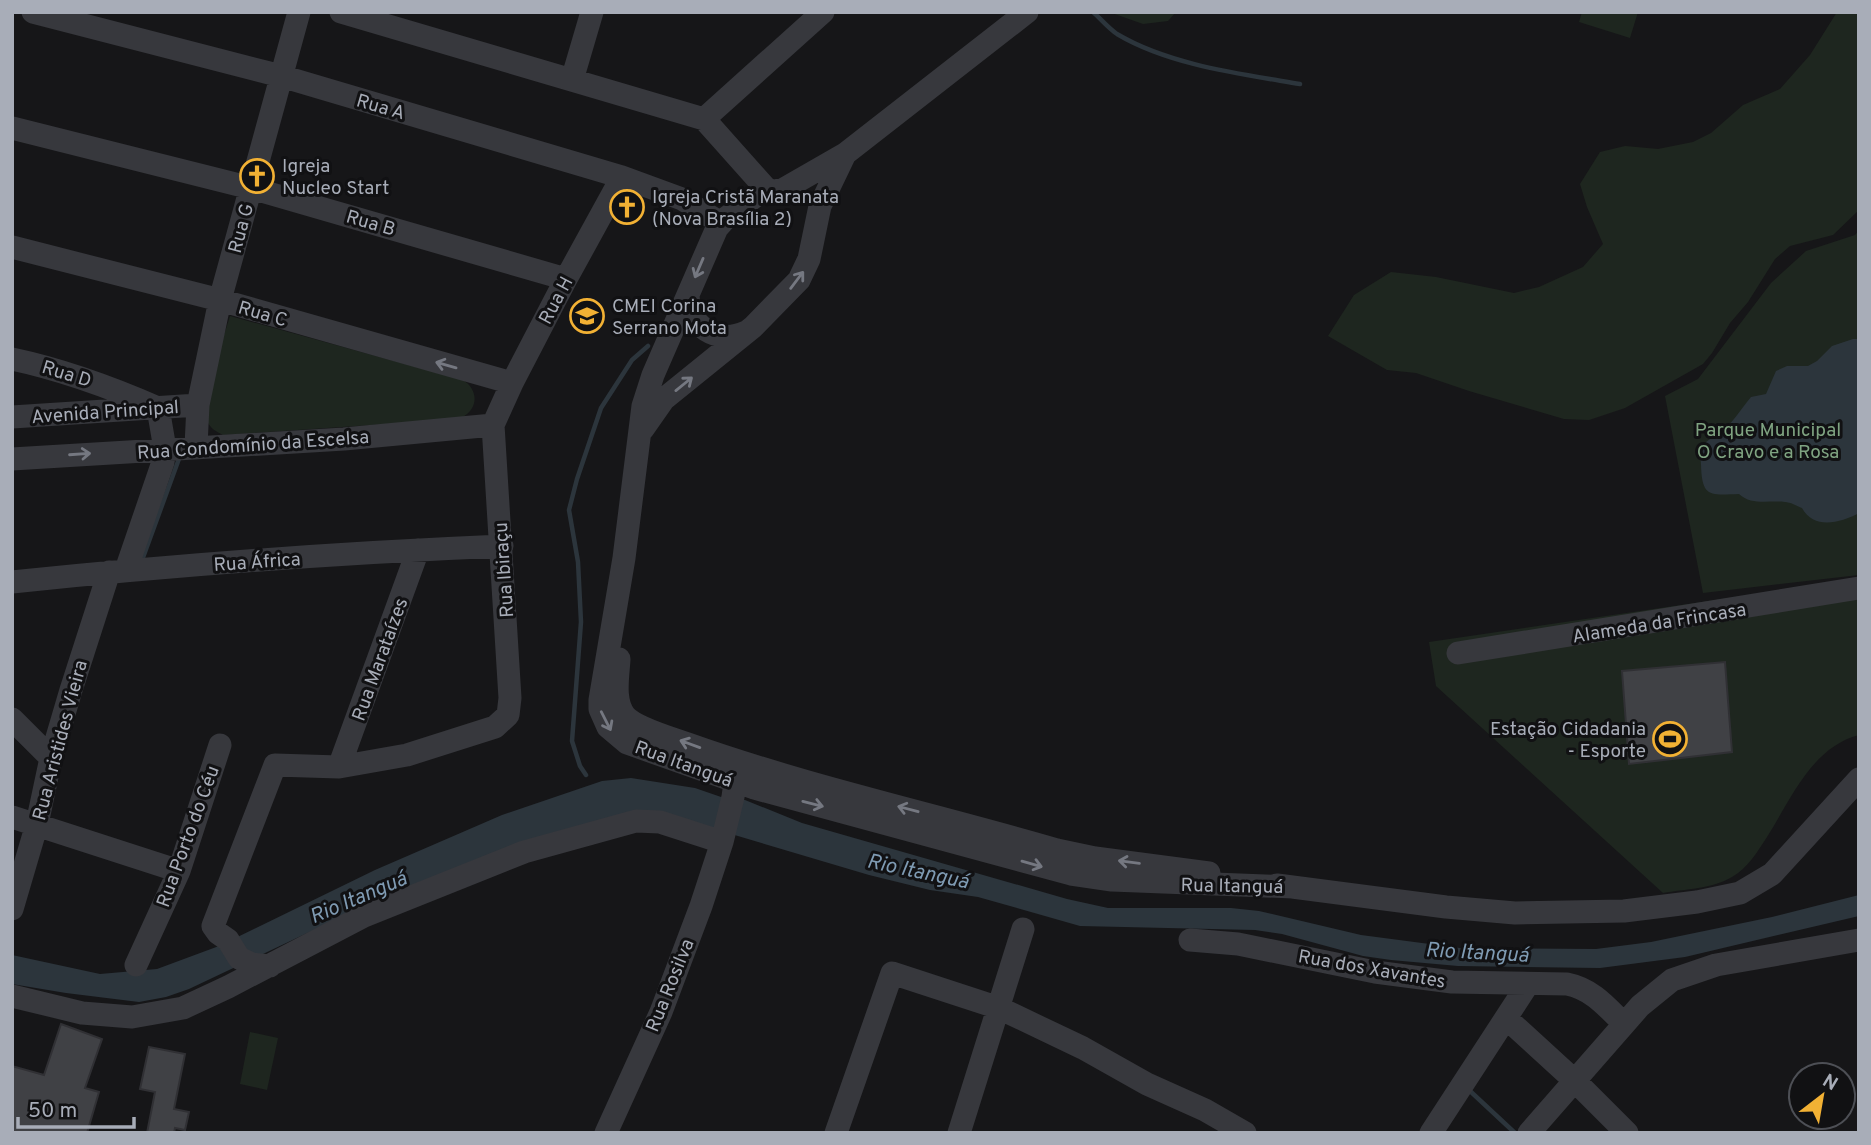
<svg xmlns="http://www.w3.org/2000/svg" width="1871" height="1145" font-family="Overpass,sans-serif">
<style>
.green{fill:#1e261f}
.water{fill:#2c353c}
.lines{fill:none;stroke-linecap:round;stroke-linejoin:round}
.stream{stroke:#2c353c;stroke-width:4.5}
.building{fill:#404145;stroke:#303034;stroke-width:2}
.minor{stroke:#37383d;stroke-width:23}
.oneway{stroke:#757881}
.labels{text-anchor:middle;stroke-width:6;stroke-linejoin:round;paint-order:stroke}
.street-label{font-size:19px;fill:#a8adb8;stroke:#111113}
.poi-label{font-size:19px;fill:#a8adb8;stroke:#111113;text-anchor:start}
.park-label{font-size:19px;fill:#7fa381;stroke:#111113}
.water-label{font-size:21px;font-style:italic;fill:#7f9bb3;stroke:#111113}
</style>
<rect width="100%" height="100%" fill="#161618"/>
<path class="green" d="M1109,12h67l-8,9 -25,3z
M1582,12h56l-8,26 -51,-16z
M1837,12h22v198l-26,25 -43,11 -15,13 -27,43 -18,21 -18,30 -9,11 -78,44 -36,12 -25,-1 -95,-28 -53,-18 -29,-3 -59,-34 26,-41 37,-23 45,5 78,16 25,-6 44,-20 20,-23 -16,-37 -7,-23 20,-32 25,-6 33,3 35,-7 18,-9 32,-28 37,-16 30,-34z
M1859,230v345l-156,18 -38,-197 33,-17 73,-96 35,-32 49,-16z
M230,316l233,64c17,11 15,31 -4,39l-236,16c-6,-3 -14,-7 -16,-15 -6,-22 16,-80 23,-104z
M1859,579v156c-47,12 -68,64 -92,102 -10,15 -19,31 -35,40 -20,12 -47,12 -69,16l-227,-207 -7,-44z
M250,1032l28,6 -11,52 -27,-6z"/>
<path class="water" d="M1853,339h6v174c-19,10 -45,17 -57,-5 -5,-2 -12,-6 -17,-6 -16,-2 -33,4 -46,-8 -29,1 -37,4 -38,-29 0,-5 -2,-12 0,-17 3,-6 11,-10 17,-14 14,-9 22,-24 33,-37l15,-3 10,-23 11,-5h21l9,-5 15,-15z
M631,778l64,10 29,10 21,2 57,23 265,76 41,9h123l28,3 102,24 99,13 136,1 55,-7 121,-25 87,-22v21l-174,41 -85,11 -142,-2 -67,-6 -28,-4 -81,-22 -27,-4 -175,-4 -102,-29 -48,-7 -61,-15 -195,-58 -333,100 -152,72 -23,8 -27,5 -73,-9 -54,-9v-29l88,19 57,-5 62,-23 156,-76 127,-55 100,-34z"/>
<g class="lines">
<path class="stream" d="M1093,12c8,7 15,16 24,22 52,31 124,40 183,50
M141,563l39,-107
M586,775l-6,-9 -8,-25 9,-119 -3,-60 -9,-52 8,-31 24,-71 31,-48 16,-14
M1470,1086v5l45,42"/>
</g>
<path class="building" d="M1725,662l7,90 -103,12 -7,-93z
M61,1024l41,15 -17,49 14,4 -12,41h-75v-67l32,9z
M149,1047l36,7 -11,55 15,3 -4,18 -10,-2 -1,5h-27l8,-41 -15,-3z"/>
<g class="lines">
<path class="minor" d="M33,12l248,64 341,101 60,22 39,24
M341,12l363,107 119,-107
M1027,12l-182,142 -61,35 -27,6 -31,23 -9,10 -64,147 -10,31 -19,152 -24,142v9l8,18 19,16 127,45 317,86 41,6 181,7
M572,80l20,-68
M704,119l66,74
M12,128l239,60 315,91
M12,247l208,53 292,83
M688,295c1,32 29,50 58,37
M12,359c52,11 98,28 146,49l7,41 -2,13 -37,108
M12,417l186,-12
M643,429l21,-30 89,-72 46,-47 10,-21 11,-53 24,-50
M196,446l2,-41 22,-105 79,-288
M12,459l332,-20 149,-14
M12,582c163,-17 326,-29 490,-36
M1458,653l401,-65
M619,659c-1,18 -6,42 6,57 12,13 47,22 63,28 121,43 246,70 369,106l38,8 114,15
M12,719l39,39
M339,767l79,-217
M12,817l167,54
M1277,885l169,22 69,6 109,-2 73,-9 43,-9 32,-19 87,-95
M12,909l25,-85 14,-66 20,-68 38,-118
M1190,940l48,4 137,28 77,10 115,2c25,5 39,22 57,40
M136,965l43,-94 41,-126
M270,966l-18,-2 -13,-6 -11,-18 -10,-7 -5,-7 62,-161 64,2 68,-12 88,-28 13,-12 2,-17 -17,-273 19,-42 54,-104 56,-102
M12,996l70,17 50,4 51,-9 45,-21 136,-71 160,-64 112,-31 24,1 62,20
M1506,1018l69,63 52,52
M606,1133l55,-121 40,-106 21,-64 11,-45 2,-15 -6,-13
M836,1133l56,-160 107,35 84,40 64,36 58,26 40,23
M959,1133l64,-204
M1431,1133l97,-149
M1529,1133l111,-127 32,-26 44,-15 143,-25"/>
</g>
<defs><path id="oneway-shaft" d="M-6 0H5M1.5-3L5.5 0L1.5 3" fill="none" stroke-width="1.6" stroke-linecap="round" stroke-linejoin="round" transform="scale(1.75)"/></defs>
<g class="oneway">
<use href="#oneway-shaft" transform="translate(699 268) rotate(113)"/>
<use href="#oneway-shaft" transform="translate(797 280) rotate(-53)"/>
<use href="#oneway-shaft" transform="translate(446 365) rotate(-164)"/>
<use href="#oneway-shaft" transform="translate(684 384) rotate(-39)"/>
<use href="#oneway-shaft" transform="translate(80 454) rotate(-4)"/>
<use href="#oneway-shaft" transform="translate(606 721) rotate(63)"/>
<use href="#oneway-shaft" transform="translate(690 744) rotate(-160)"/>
<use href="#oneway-shaft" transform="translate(813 804) rotate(14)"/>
<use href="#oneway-shaft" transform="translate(908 809) rotate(-165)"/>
<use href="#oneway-shaft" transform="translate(1129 862) rotate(-173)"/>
<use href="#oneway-shaft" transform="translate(1032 864) rotate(16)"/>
</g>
<defs>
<g id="church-ring" transform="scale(1.75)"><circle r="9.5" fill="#111113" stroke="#f2b134" stroke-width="1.5"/><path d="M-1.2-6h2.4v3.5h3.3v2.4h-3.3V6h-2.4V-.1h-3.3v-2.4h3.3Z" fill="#f2b134"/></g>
<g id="school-ring" transform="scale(1.75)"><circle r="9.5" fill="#111113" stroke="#f2b134" stroke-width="1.5"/><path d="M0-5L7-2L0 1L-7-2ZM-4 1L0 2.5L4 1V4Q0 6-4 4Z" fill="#f2b134"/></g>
<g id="stadium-ring" transform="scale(1.75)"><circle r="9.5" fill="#111113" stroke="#f2b134" stroke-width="1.5"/><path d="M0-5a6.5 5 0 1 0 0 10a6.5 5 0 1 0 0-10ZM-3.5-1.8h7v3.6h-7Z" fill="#f2b134"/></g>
</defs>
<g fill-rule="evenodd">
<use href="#church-ring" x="257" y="176"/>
<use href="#church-ring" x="627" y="207"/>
<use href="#school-ring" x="587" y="316"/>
<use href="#stadium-ring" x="1670" y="739"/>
</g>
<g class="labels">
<g class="street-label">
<text transform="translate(381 106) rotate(16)" y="7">Rua A</text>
<text transform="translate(371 222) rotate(16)" y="7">Rua B</text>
<text transform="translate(240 228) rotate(-75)" y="7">Rua G</text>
<text transform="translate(555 300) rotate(-62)" y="7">Rua H</text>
<text transform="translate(263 313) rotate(16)" y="7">Rua C</text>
<text transform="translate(67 373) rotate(17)" y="7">Rua D</text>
<text transform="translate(105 411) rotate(-4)" y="7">Avenida Principal</text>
<text transform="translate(253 444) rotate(-4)" y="7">Rua Condomínio da Escelsa</text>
<text transform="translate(257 561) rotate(-4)" y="7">Rua África</text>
<text transform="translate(503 570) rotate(-94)" y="7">Rua Ibiraçu</text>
<text transform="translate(1659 622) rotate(-9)" y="7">Alameda da Frincasa</text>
<text transform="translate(379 659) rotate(-70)" y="7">Rua Marataízes</text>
<text transform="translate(59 740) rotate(-75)" y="7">Rua Aristides Vieira</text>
<text transform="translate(684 763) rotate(20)" y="7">Rua Itanguá</text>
<text transform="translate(187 836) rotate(-70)" y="7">Rua Porto do Céu</text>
<text transform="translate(1232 885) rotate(1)" y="7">Rua Itanguá</text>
<text transform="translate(1372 968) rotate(10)" y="7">Rua dos Xavantes</text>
<text transform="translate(669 985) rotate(-68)" y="7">Rua Rosilva</text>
</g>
<g class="poi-label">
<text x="282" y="172">Igreja<tspan x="282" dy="22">Nucleo Start</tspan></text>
<text x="652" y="203">Igreja Cristã Maranata<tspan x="652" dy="22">(Nova Brasília 2)</tspan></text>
<text x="612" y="312">CMEI Corina<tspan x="612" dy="22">Serrano Mota</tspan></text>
<text x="1646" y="735" text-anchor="end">Estação Cidadania<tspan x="1646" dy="22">- Esporte</tspan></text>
</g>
<g class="park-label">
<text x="1768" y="436">Parque Municipal<tspan x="1768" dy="22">O Cravo e a Rosa</tspan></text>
</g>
<g class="water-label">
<text transform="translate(918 871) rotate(12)" y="7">Rio Itanguá</text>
<text transform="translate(358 897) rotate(-23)" y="7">Rio Itanguá</text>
<text transform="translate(1477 952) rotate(3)" y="7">Rio Itanguá</text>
</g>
</g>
<rect width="1871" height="1145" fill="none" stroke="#a8adb8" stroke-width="28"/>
<g transform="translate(1822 1096) rotate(31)"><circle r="33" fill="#111113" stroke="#4d4f55" stroke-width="2"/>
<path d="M0-5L12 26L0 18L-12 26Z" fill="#f2b134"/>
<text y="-10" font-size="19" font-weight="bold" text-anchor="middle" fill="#a8adb8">N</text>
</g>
<path d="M18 1117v10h116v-10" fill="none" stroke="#a8adb8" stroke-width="3.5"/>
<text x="28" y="1117" font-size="21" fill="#a8adb8" stroke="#111113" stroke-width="5" paint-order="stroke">50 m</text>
</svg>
